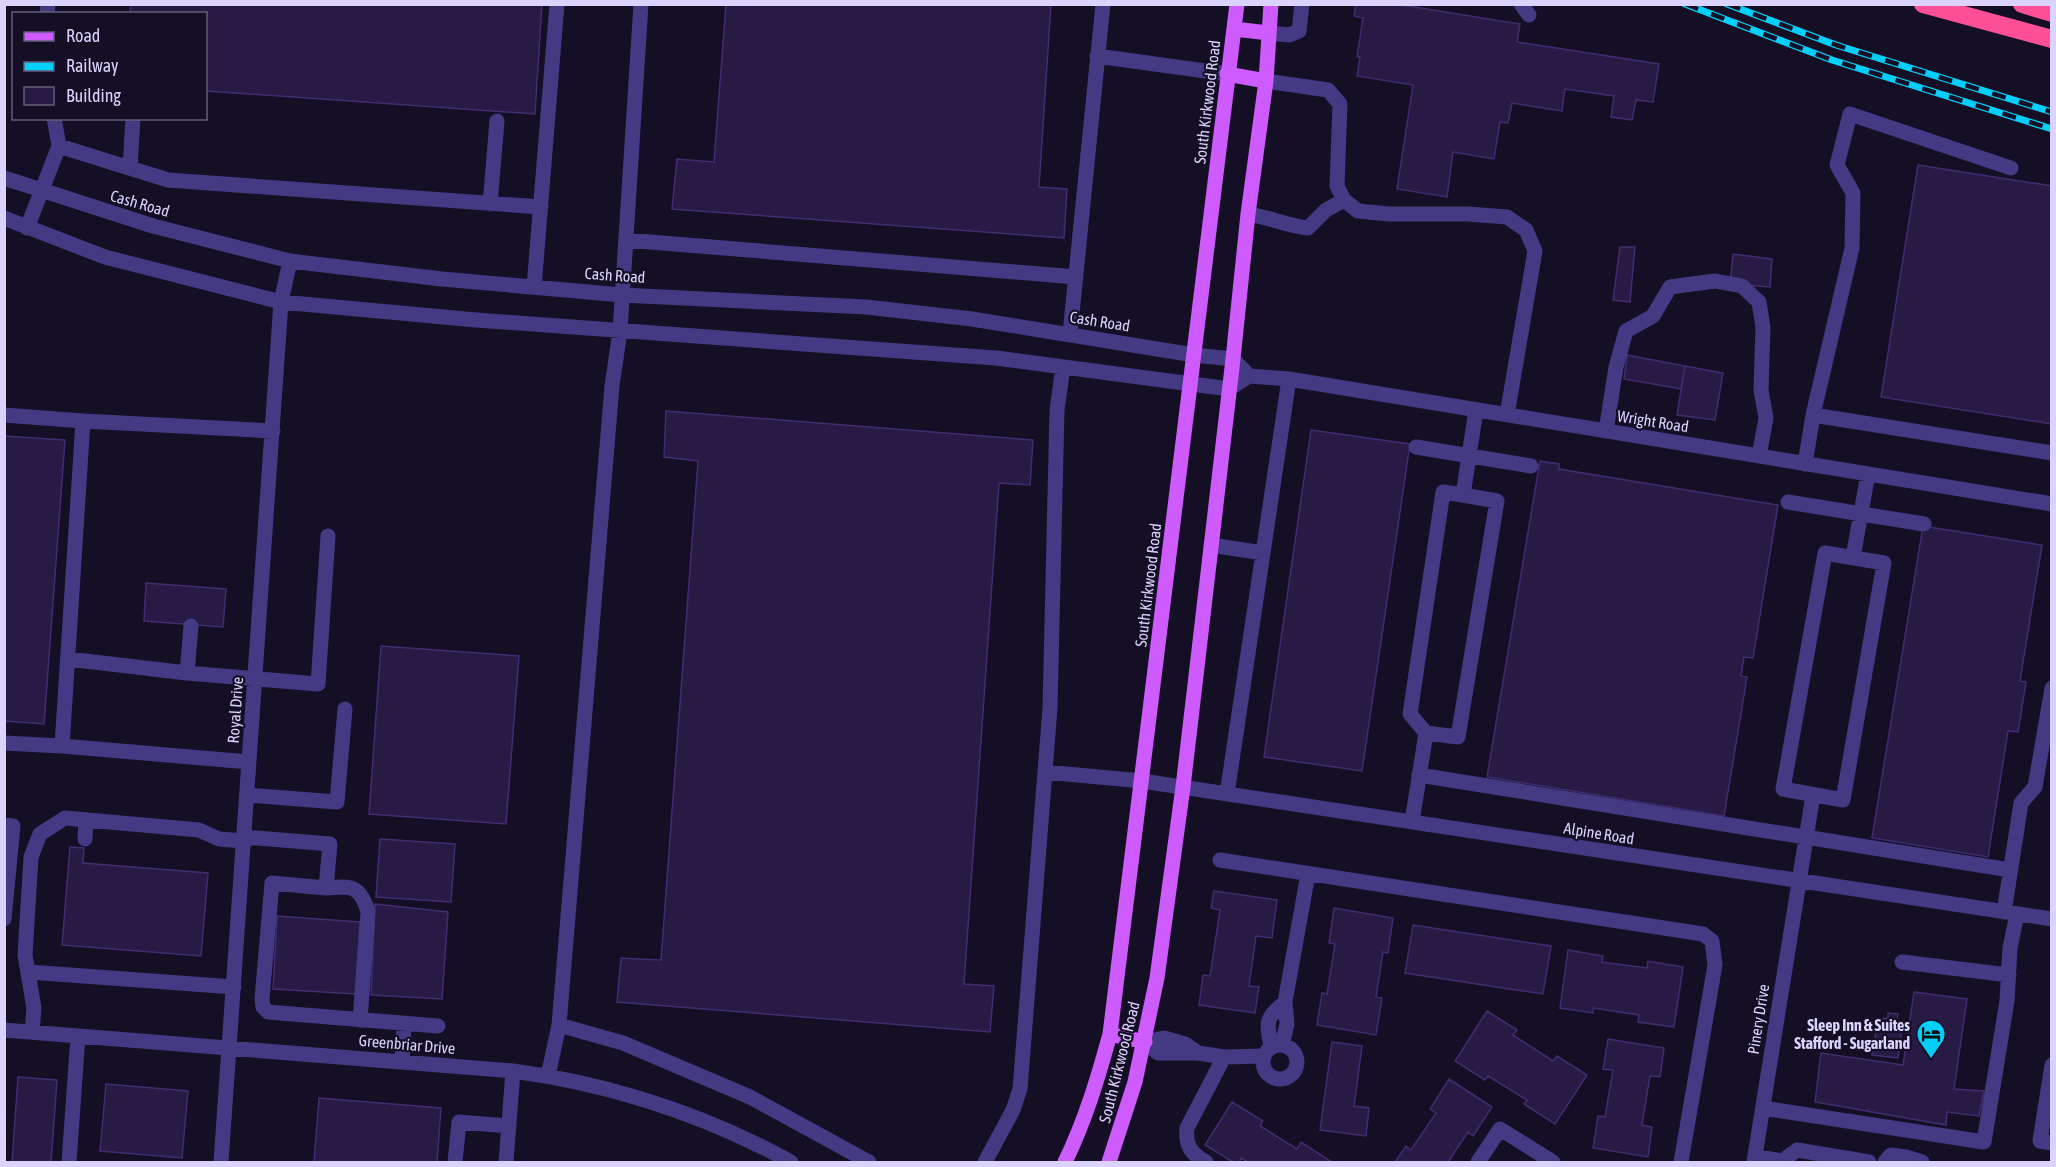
<svg xmlns="http://www.w3.org/2000/svg" width="2056" height="1167" font-family="'Asap Condensed',sans-serif">
<style>
.building{fill:#271b45;stroke:#402d71;stroke-width:1.5}
.lines{fill:none;stroke-linecap:round;stroke-linejoin:round}
.minor{stroke:#433a83;stroke-width:15}
.major{stroke:#cd5bfd;stroke-width:15}
.highway{stroke:#fd4f96;stroke-width:18}
.rail-casing{stroke:#03cffa;stroke-width:7}
.rail{stroke:#140f25;stroke-width:4.5;stroke-dasharray:14;stroke-linecap:butt}
.labels{text-anchor:middle;stroke-width:4.5;stroke-linejoin:round;paint-order:stroke}
.street-label{font-size:16px;fill:#dbd3fe;stroke:#140f25}
.poi-label{font-size:16px;font-weight:bold;fill:#dbd3fe;stroke:#140f25;text-anchor:end}
</style>
<rect width="100%" height="100%" fill="#140f25"/>
<path class="building" d="M131,4h411l-7,110 -329,-23v-77h-76z
M726,4h325l-12,183 28,2 -3,49 -392,-29 5,-50 37,3z
M1356,4h40l124,20 -3,18 142,22 -6,38 -17,-2 -4,20 -21,-3 3,-21 -49,-7 -3,22 -50,-8 -4,20 -8,-1 -6,37 -41,-7 -6,45 -50,-8 16,-104 -56,-9 3,-19h-3l6,-39 -9,-2z
M1918,165l134,21v238l-171,-27z
M1620,247h15l-5,55 -17,-2z
M1733,254l39,5 -2,28 -40,-3z
M1627,355l58,11 -4,23 -57,-10z
M1685,366l38,7 -8,47 -38,-5z
M666,411l367,29 -3,45 -31,-2 -35,501 30,2 -4,46 -373,-30 4,-44 40,2 37,-499 -34,-4z
M1311,430l99,14 -48,327 -98,-14z
M4,436l61,4 -21,284 -40,-3z
M1540,461l19,3v5l219,36 -25,153 -9,-1 -3,19 6,1 -23,139 -237,-39z
M1923,526l119,19 -22,136 6,1 -8,50 -10,-1 -20,126 -116,-19z
M146,583l80,6 -3,38 -79,-6z
M381,646l138,10 -13,168 -137,-10z
M380,839l75,5 -4,58 -75,-5z
M70,847l14,1 -1,15 125,10 -7,83 -139,-11z
M1214,891l63,9 -5,38 -16,-2 -7,50 10,1 -4,26 -56,-8 4,-30 7,1 10,-66 -9,-2z
M375,904l73,8 -6,87 -71,-4z
M1334,908l59,10 -5,35 -5,-1 -7,45 6,1 -6,37 -59,-10 5,-32 5,1 8,-50 -6,-1z
M277,916l83,6 -4,72 -83,-5z
M1413,925l138,21 -8,48 -138,-21z
M1568,950l35,6 -1,6 45,6 1,-7 35,6 -9,60 -36,-5 1,-7 -46,-7v5l-33,-5z
M1914,992l53,7 -13,90 30,2 -5,25 -32,-4 -1,13 -131,-23 6,-49 82,12z
M1487,1011l30,19 -4,5 40,26 4,-5 30,19 -32,49 -31,-20 3,-4 -39,-24 -3,4 -30,-19z
M1888,1013l10,1 -1,6 6,2 -5,36 -26,-3 6,-36 10,-1z
M1608,1039l56,9 -4,29 -10,-1 -8,49 10,2 -4,30 -55,-9 5,-32 7,1 8,-47 -10,-1z
M1332,1042l30,4 -8,60 15,2 -3,28 -46,-6z
M18,1077l39,3 -6,82h-39z
M1449,1079l43,28 -19,29 -5,-4 -20,30h-53l11,-16 5,4 25,-37 -6,-4z
M106,1084l82,7 -6,67 -82,-7z
M319,1098l122,10 -4,54h-123z
M1232,1102l31,19 -3,5 37,23 4,-7 31,20h-84l-7,-4 -2,4h-6l-28,-17z"/>
<g class="lines">
<path class="minor" d="M1521,4l8,11
M47,14l1,-10
M1269,33l20,2 10,-4 3,-27
M1097,56l130,18
M1266,81l62,9 12,14 -3,82 7,14 14,11 31,3h79l39,3 19,13 9,21 -28,164
M59,146l109,34 373,27
M130,168l3,-50
M4,178l149,48 137,35 152,18 180,16 244,12 106,12 222,36 39,4 16,17
M490,204l7,-83
M1248,214c21,3 39,12 60,14l18,-18 18,-10
M4,218l101,39 176,45 195,18 520,38 233,31 20,-13 40,3 763,125
M27,228l32,-82 -5,-28
M626,240l450,37
M534,287l23,-283
M1070,334l33,-330
M4,415l79,6
M1813,415l39,-167 1,-55 -16,-28 13,-51 161,54
M1606,431l10,-64 10,-36 27,-15 17,-29 45,-6 27,5 17,16 4,25 -2,63 5,28 -7,38
M1416,447l115,19
M1805,464l8,-49 239,38
M1788,502l136,22
M1211,545l52,8
M1825,553l59,10 -41,237 -60,-11z
M1853,557l15,-83
M191,626l-4,47 131,11 10,-148
M68,659l119,14
M1426,733l-16,-19 33,-222 20,3
M4,743l58,3
M249,762l-187,-16 21,-325 190,10
M1045,772l97,9 910,138
M1419,775l591,95
M1227,794l62,-415
M247,795l90,7 8,-93
M1412,822l14,-89 32,4 39,-236 -34,-6 13,-85
M4,825l9,1 -9,93
M244,837l86,7 -4,44 -54,-5 -10,116 1,8 5,5 170,14
M85,839l1,-19
M1220,860l483,74 9,7 3,24 -34,197
M326,888c26,-2 34,-3 42,24l-8,108
M2004,912l17,-109 14,-16 17,-99
M1902,962l107,13
M29,972l205,15
M559,1025l64,18 127,54 119,65
M4,1030l509,41c97,13 192,44 278,91
M32,1032l2,-24 -9,-53 6,-98 9,-23 25,-16 134,12 20,9 25,2
M1164,1038l21,6 13,9h-40l-13,-11z
M1282,1045l5,-21 -2,-22 23,-128
M1263 1062a17 17 0 1 1 34 0a17 17 0 1 1-34 0Z
M1271,1047c-4,-25 -7,-28 14,-45
M1198,1053l26,4 40,-1
M402,1062l2,-39
M2052,1065l-12,76 12,2
M548,1076l11,-51 53,-639 8,-55 21,-327
M1763,1108l221,34 23,-141 3,-53 7,-34
M1755,1156l27,5 15,-11 72,12
M69,1162l9,-126
M221,1162l60,-860 9,-41
M455,1162l4,-40 50,4
M506,1162l7,-91
M985,1162l28,-52 7,-21 30,-381 7,-298 6,-43
M1206,1162c-15,-8 -21,-17 -19,-34l37,-71
M1478,1162l22,-33 53,33
M1754,1162l59,-367
M1885,1162l6,-7 15,2 16,5"/>
<path class="major" d="M1234,29l35,4
M1227,74l39,7
M1110,1034l35,8
M1065,1162c20,-41 33,-84 45,-128l127,-1030
M1109,1162l26,-80 22,-104 26,-191 50,-428 15,-145 18,-133 5,-77"/>
<path class="highway" d="M1923,4l129,35
M2022,4l30,9"/>
<g class="rail-casing">
<path id="rail" d="M1685,4l147,56 220,69
M1727,4l109,41 216,67"/>
</g>
<use href="#rail" class="rail"/>
</g>
<defs>
<g id="hotel-pin" transform="scale(1.5)"><path d="M0 17L-7.5 6A9.5 9.5 0 1 1 7.5 6Z" fill="#03cffa" stroke="#140f25"/><path d="M-6-4.5h1.5V1H6V5H4.5V3h-9V5H-6ZM-4 0a1.8 1.8 0 1 1 3.6 0ZM.5 0V-2.5h3Q6-2.5 6 0Z" fill="#111"/></g>
</defs>
<g fill-rule="evenodd">
<use href="#hotel-pin" x="1931" y="1034"/>
</g>
<g class="labels">
<g class="street-label">
<text transform="translate(1207 102) rotate(-83)" y="6">South Kirkwood Road</text>
<text transform="translate(140 203) rotate(16)" y="6">Cash Road</text>
<text transform="translate(615 275) rotate(4)" y="6">Cash Road</text>
<text transform="translate(1100 321) rotate(9)" y="6">Cash Road</text>
<text transform="translate(1653 421) rotate(9)" y="6">Wright Road</text>
<text transform="translate(1148 585) rotate(-83)" y="6">South Kirkwood Road</text>
<text transform="translate(235 710) rotate(-86)" y="6">Royal Drive</text>
<text transform="translate(1599 833) rotate(9)" y="6">Alpine Road</text>
<text transform="translate(1758 1019) rotate(-81)" y="6">Pinery Drive</text>
<text transform="translate(407 1044) rotate(5)" y="6">Greenbriar Drive</text>
<text transform="translate(1119 1062) rotate(-76)" y="6">South Kirkwood Road</text>
</g>
<g class="poi-label">
<text x="1910" y="1031">Sleep Inn &amp; Suites<tspan x="1910" dy="18">Stafford - Sugarland</tspan></text>
</g>
</g>
<rect width="2056" height="1167" fill="none" stroke="#dbd3fe" stroke-width="12"/>
<rect x="12" y="12" width="195" height="108" fill="#140f25" stroke="#645d7c" stroke-width="1.5"/>
<rect x="24" y="32" width="30" height="9" fill="#cd5bfd" stroke="#645d7c" stroke-width="1.5"/>
<text x="66" y="42" font-size="18" fill="#dbd3fe">Road</text>
<rect x="24" y="62" width="30" height="9" fill="#03cffa" stroke="#645d7c" stroke-width="1.5"/>
<text x="66" y="72" font-size="18" fill="#dbd3fe">Railway</text>
<rect x="24" y="87" width="30" height="18" fill="#271b45" stroke="#645d7c" stroke-width="1.5"/>
<text x="66" y="102" font-size="18" fill="#dbd3fe">Building</text>
</svg>
